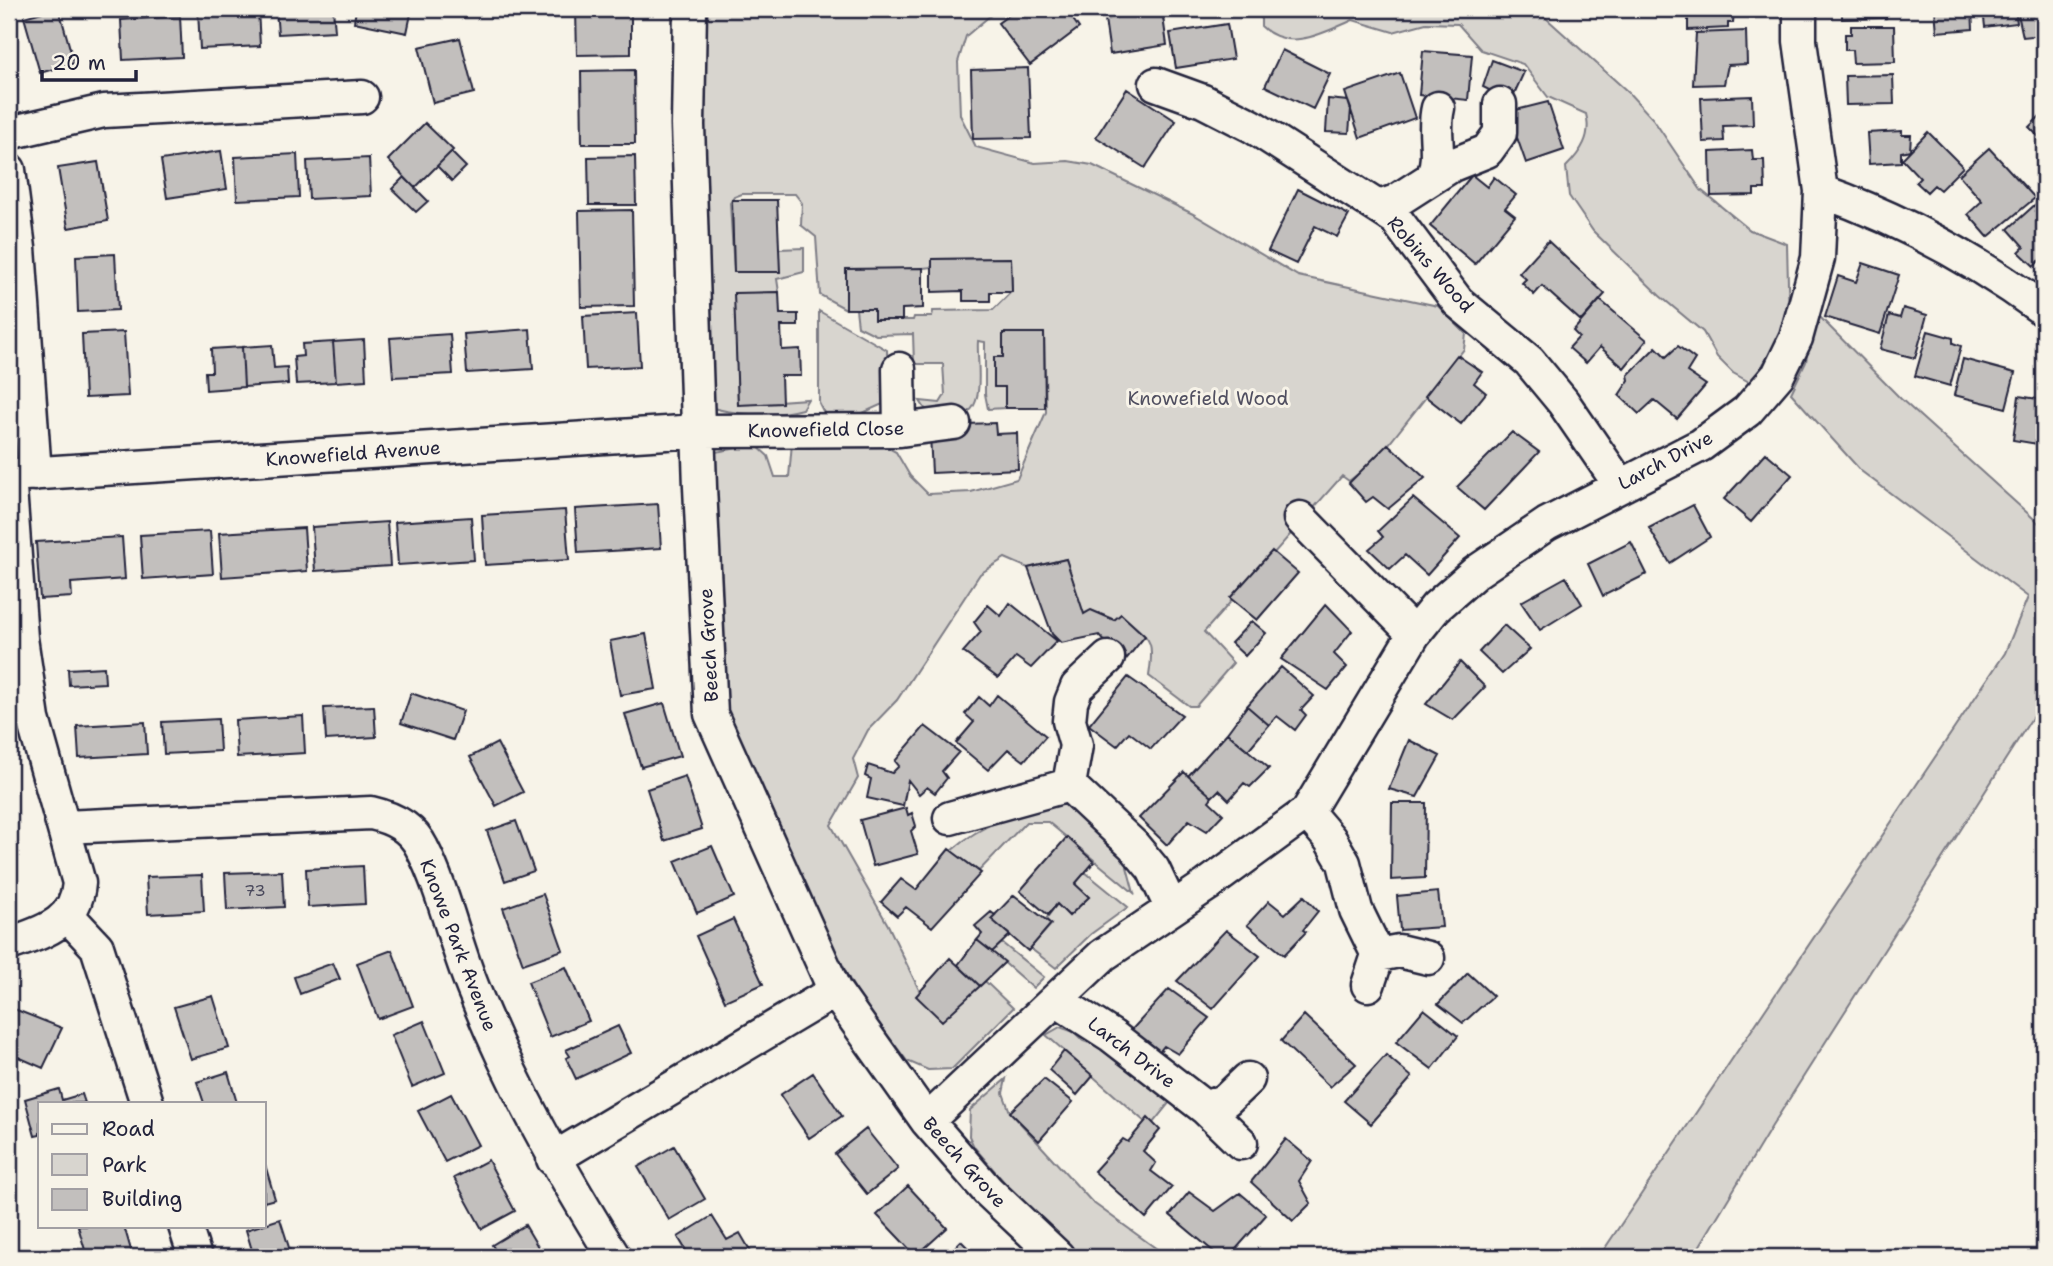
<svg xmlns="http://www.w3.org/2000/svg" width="2053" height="1266" font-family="'Shantell Sans',sans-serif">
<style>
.green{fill:#d8d5cf;stroke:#7d7c85;stroke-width:2}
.building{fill:#c2bfbd;stroke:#22223b;stroke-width:2}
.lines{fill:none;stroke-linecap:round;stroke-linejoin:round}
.minor-casing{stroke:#22223b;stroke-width:37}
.minor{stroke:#f7f3e8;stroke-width:32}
.labels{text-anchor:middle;stroke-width:6;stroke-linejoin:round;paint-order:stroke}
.number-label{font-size:16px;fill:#4a495c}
.street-label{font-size:19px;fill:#22223b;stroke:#f7f3e8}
.park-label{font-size:19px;fill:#504f60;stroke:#f7f3e8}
</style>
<rect width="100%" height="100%" fill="#f7f3e8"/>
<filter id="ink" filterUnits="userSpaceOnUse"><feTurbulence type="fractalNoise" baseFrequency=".0143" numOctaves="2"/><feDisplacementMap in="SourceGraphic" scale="14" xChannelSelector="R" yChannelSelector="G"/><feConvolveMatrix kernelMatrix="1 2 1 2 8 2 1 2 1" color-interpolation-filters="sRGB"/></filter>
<g filter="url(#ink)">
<path class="green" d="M703,9h295l-32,27 -8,26 2,53 16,32 59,16 33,-2 24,4 101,49 105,62 140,30 28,28 -2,15 -87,110 -28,22 -7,-5 -138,156 29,31 -37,43h-7l-40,-30c6,-40 1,-35 -28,-62l-6,6 -24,-10 -8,4 -17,-55 -38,9 -23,-10 -25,16 -83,126 -29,30 -15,29 5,19 -27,47 57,100 32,67 22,28 43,-39 28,27 -61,61 -24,1 -21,-9 -47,-63 -46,-81 -86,-186 -11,-94 -2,-185 41,-7 12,11 7,21h14l3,-34 84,-2 20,11 14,24 18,18 43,-2 46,-13 29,-67 -2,-79h-41v24l-8,30h10v21l-17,1 -3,-15v-52l-7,-1c-2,22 11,73 -22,76 -9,1 -20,-3 -28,-4l-8,-12 20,2 5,-8 -2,-31h-29l-1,-30 -37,1 -18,-9 -2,-17h18l1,11h38l1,-3h18l1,-6 60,-1 19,-19 -1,-33 -78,1 -1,8 -9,1 -77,41 -26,-14 -4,-58 -15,-12 1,-22 -7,-9h-53l-8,3 -4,6 4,69h45v-23l25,-1v24l-27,7 2,13 -44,2 3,110 70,-5 -6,10c-29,8 -69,7 -97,-4z
M1261,9h275l91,82 26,28 48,71 49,40 37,14 2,80 -38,59 -18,-10 -16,-16 -14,-25 -43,-36 -67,-65 -24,-35 -3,-29c15,-15 26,-31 20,-53l-38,-17 -25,-33 -42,-14 -23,-26 -32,-1 -33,9 -40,-12c-30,13 -64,33 -92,6z
M819,311l68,39 1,46 -3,7 -29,13 -32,-3 -5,-10z
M1814,311l87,88 143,129v171l-272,427 -79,131h-94l406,-604 23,-56 -167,-126 -70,-78 15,-31z
M1067,801l62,56 -2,10 7,26 -86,-71h-22l-47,49 -28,-20c32,-29 74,-42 116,-50z
M1085,872l43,35 -37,27 -35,34 -26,-20 21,-23 -5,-6 11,-15 12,12 20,-19 -14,-13z
M1002,943l42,34 -11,11 -41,-36z
M1060,1027l14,5 9,9 26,9 61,52 -17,21 -8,-1 -99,-87z
M1006,1079l-3,14 7,19 82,90 76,55h-87l-58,-53 -49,-57 -5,-11 1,-26z"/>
<path class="building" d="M53,9h6l15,54 -34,10 -16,-56z
M258,9l2,37 -60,3 -2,-39z
M276,9h57l2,22 -57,3z
M356,9h56l-5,24 -53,-11z
M576,9h55v45l-54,1z
M1017,9h68l-13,9 7,10 -49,37 -32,-42z
M1688,9h46l-1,14h-5v5l-40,2z
M1842,9h44v9l-44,1z
M1935,9h37l1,20 -36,3z
M1983,9h32l2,14 -32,4z
M2017,9h23l3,26 -20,2z
M1162,10l5,35 -57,9 -5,-35z
M180,16l2,41 -59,3 -2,-40z
M1227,24l6,35 -57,9 -6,-35z
M1851,26h43l1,36 -42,1 -1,-13h-7v-16h6z
M1746,31l1,33 -19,1 -4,19 -31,1 3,-52z
M460,38l14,55 -41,10 -14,-56z
M1282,50l48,24 -17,35 -48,-23z
M1423,51l49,4 -4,45 -49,-5z
M1492,60l32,12 -13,29 -28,-14z
M1028,68l3,70 -58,1 -2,-69z
M634,70l1,74h-53l-1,-73z
M1400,73l15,45 -55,20 -15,-46z
M1893,75l1,29 -48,1 -1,-29z
M1127,89l49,32 -31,47 -49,-31z
M1752,96l1,29 -30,1 1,15 -21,1 -2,-44z
M1328,99l20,2 3,8 -2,24 -23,-1z
M1548,102l16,48 -38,13 -18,-51z
M2044,112v30l-15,-15z
M425,123l28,27 -38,38 -27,-28z
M1902,131v4h9l-1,15 -9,2v10l-32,2 -2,-31z
M1928,132l35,35 -23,23 -6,-5 -7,7 -11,-10 4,-4 -18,-19z
M1989,148l46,50 -47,39 -20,-23 14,-13 -23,-26z
M1752,150l1,10h11l1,29h-11v6l-43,1 -1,-44z
M221,151l6,38 -60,9 -6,-38z
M451,152l15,15 -14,14 -15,-15z
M297,154l2,43 -62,3 -2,-43z
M635,156l1,49h-47l-1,-48z
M369,158l2,38 -62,3 -2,-38z
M98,162l10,59 -40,7 -10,-60z
M1472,175l15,12 7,-10 22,18 -11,13 10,8 -40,48 -45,-38z
M404,177l24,24 -12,11 -24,-23z
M1298,189l51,26 -12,22 -22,-11 -19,38 -28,-13z
M732,200h45l3,72h-46z
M2038,202l6,7v47l-10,10 -15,-14 5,-5 -16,-18z
M632,210l2,96 -53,1 -2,-96z
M1548,241l57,53 -24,27 -39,-35 -8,9 -12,-12 4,-4 -7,-6z
M115,254l3,56 -40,2 -2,-56z
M1011,258l1,34h-22v9h-27v-10l-31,1v-33z
M1863,263l36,12 -19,59 -55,-17 13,-41 18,6z
M923,268v40l-21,1v11h-28v-11h-28v-40z
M779,292l1,22h18v12h-17l1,24 18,-1 1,27h-20l1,27 -44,2 -4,-112z
M1600,300l47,40 -23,28 -24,-21 -14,16 -17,-15 10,-11 -6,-6z
M1903,308l24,7 -12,43 -35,-9 9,-34 11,3z
M637,313l3,53 -54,3 -3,-53z
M530,329l3,40 -66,4 -3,-39z
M1928,331l25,7v5l8,3 -11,40 -35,-10z
M124,332l4,64 -43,2 -3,-64z
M1003,333h41l1,75h-40v-21h-11v-30h9z
M450,334l3,40 -60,3 -3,-39z
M364,340l2,40 -30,2 -3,-40z
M333,342l3,40 -40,2 -2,-27 9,-1 -1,-12z
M272,345l2,23 13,-1 1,17 -44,3 -2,-40z
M1678,346l17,13 -8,13 19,13 -29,34 -23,-19 -15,14 -20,-19 10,-15 -1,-5 28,-28 10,10z
M242,347l2,40 -38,3 -1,-18h7l-1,-23z
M1457,355l25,17 -8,11 12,10 -25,31 -36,-28z
M1963,359l52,14 -9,35 -52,-13z
M2019,396l25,4v45l-31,-5z
M995,423l1,11 21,-1 1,36 -86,4 -2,-38 35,-11z
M1512,432l27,20 -55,58 -27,-23z
M1388,444l37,34 -37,31 -15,-12 -7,5 -17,-19z
M1766,453l26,22 -41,47 -27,-23z
M1413,498l47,40 -33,37 -22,-20 -15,14 -21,-20 14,-12 -5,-6z
M658,504l3,44 -83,5 -3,-44z
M1693,505l17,32 -40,26 -21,-35z
M565,510l4,50 -84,5 -3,-50z
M471,517l3,43 -76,5 -3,-43z
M387,522l3,44 -75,5 -3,-44z
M304,528l3,43 -85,6 -3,-44z
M210,531l3,43 -70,5 -3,-44z
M122,537l3,42 -54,4 1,14 -32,2 -4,-57z
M1631,542l16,32 -44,22 -15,-32z
M1272,551l26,22 -41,47 -27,-22z
M1066,559l18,55 7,-4 23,10 7,-6 24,22 -21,26 -25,-27 -38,8 -9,-9 -24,-66z
M1566,577l16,27 -42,26 -19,-28z
M1010,603l47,38 -26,27 -15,-11 -18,21 -35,-26 18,-20 -7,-10 14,-17 13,11z
M1326,604l26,27 -18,23 13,13 -19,23 -47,-31z
M1252,621l14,12 -21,23 -14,-13z
M1504,625l26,24 -28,25 -23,-22z
M646,634l10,55 -36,6 -10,-54z
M1460,662l25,25 -32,33 -27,-16z
M104,667l1,16 -36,2 -1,-16z
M1281,667l33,29 -13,14 5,5 -11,15 -18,-14 -8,9 -22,-19z
M1128,677l54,38 -31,34 -22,-17 -12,14 -28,-21z
M411,693l52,18 -10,29 -52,-17z
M997,695l49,41 -22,25 -16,-12 -20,21 -32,-27 18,-21 -9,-8 14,-17 10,9z
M664,703l16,53 -39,11 -16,-53z
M374,706l2,31 -50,3 -2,-32z
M1247,706l22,19 -21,25 -21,-17z
M303,716l2,37 -68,4 -2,-37z
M218,719l2,32 -56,3 -2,-32z
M145,722l2,32 -68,4 -2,-32z
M925,726l34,26 -17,19 5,7 -12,15 -8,-6 -8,7 -11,-14 -5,26 -36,-8 4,-19 -6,-3 3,-11 24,8 7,-7 -4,-5z
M1227,733l42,35 -19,19 -6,-4 -15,17 -10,-10 -7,7 -24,-21z
M1409,740l31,16 -23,41 -28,-8z
M497,743l26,49 -27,14 -26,-49z
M1184,772l28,25 -3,4 14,13 -16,17 -18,-11 -22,25 -28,-27z
M685,776l17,53 -38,12 -17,-52z
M1392,803h34l-1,75 -34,2z
M906,808l2,7 4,-2 4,13 -5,5 7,23 -45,12 -13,-46z
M516,821l18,50 -29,10 -18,-50z
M1067,837l27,25 -19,22 14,13 -20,19 -12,-12 -9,11 -28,-24z
M712,846l22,51 -37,16 -22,-52z
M949,849l32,24 -49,54 -26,-20 -9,9 -16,-14 20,-23 15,11z
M363,866l2,38 -57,3 -2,-38z
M282,871l2,36 -57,3 -2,-37z
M202,875l2,36 -56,3 -2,-37z
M1438,892l4,35 -42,3 -3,-34z
M543,894l20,56 -40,14 -20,-56z
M1014,895l37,29 -23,27 -37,-32z
M1304,896l14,15 -15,19 3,2 -22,23 -37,-30 22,-24 16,13z
M991,912l4,3 -4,4 19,16 -18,17 -15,-12 5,-6 -7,-8z
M733,919l30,65 -38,17 -29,-65z
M1226,930l34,26 -47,53 -36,-28z
M977,940l28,22 -25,24 -22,-21z
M392,950l21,56 -35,13 -21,-56z
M950,958l30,28 -38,35 -26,-25z
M333,963l7,16 -40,15 -6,-17z
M566,967l23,54 -39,16 -22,-55z
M1468,973l25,23 -30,27 -25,-19z
M1169,989l40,29 -31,36 -14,-8 -9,11 -28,-22z
M213,996l16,52 -38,11 -17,-52z
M9,1007l53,21 -19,40 -34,-15z
M1424,1009l34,27 -26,33 -36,-27z
M1304,1015l52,49 -26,23 -49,-46z
M424,1021l21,52 -33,14 -21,-52z
M618,1026l13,27 -55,26 -10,-21 4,-2 -4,-6z
M1064,1051l29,25 -16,19 -28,-25z
M1386,1055l26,22 -41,47 -27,-23z
M228,1072l9,31h-33l-7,-21z
M813,1073l29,43 -33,22 -29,-43z
M1044,1079l29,23 -34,39 -29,-29z
M59,1089l3,11 20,-6 3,9h-45v32l-5,1 -10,-37z
M451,1094l27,51 -33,17 -27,-51z
M1148,1118l12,12 -17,21 13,12 -5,8 21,16 -26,31 -52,-47 29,-32 5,3z
M866,1129l32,40 -31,25 -32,-40z
M1286,1139l26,22 -13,20 12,22 -18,18 -42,-39z
M674,1146l31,53 -36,21 -31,-53z
M488,1160l27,51 -33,18 -28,-51z
M264,1161l11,38 -11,3z
M908,1186l39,42 -31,28 -39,-41z
M1189,1192l26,19 25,-18 26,22 -37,42h-9l-50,-42z
M712,1216l15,24 13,-7 14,24h-64l-12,-20z
M280,1219l12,38h-38l-8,-27z
M525,1225l19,32h-44l-8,-12z
M78,1226h46l9,31h-46z
M961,1241l16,16h-32z"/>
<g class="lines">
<g class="minor-casing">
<path id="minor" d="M690,9l-2,116 12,362 11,227 124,277 92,130 61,70 70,66
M1156,84l47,17 49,25 143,92 63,84 71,59 34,41 57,83
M9,133l95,-22 258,-14
M9,170l10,78 16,226
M1433,176c9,-22 -1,-44 5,-68
M1821,191c79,28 156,70 223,119
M1379,207l17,-6 56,-36 35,-14 13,-18v-29
M899,369l1,61
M9,475l689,-44 202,-1 54,-7
M1300,518l114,116
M1108,658l-31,29 -6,15 -2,19 7,24 -7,40 64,60 20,24 18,38
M1307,812l23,27 14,24 12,47 22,45 -10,30
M950,818l119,-33
M64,827l307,-14c22,5 41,14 51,35 23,45 33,98 53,145 38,94 86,179 139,264
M68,916l29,31 50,156
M9,944c34,-12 67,-20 70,-61l-46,-164 -12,-81 -12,-163
M1378,955l21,-4 29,7
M1056,1000l56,36 93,72 21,-8 22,-21
M1205,1108l36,35
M927,1121l176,-166 104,-70 100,-73 107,-178 22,-27 40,-35 71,-48 154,-79 46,-34 31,-36 18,-37 22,-80 3,-67 -21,-150v-32
M553,1159l282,-168
M185,1226l10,31"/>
</g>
<use href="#minor" class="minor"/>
</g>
</g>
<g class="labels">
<g class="number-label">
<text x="255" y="896">73</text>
</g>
<g class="street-label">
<text transform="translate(1431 264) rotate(49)" y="7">Robins Wood</text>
<text transform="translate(826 429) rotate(-1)" y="7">Knowefield Close</text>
<text transform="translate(353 453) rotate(-4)" y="7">Knowefield Avenue</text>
<text transform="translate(1665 460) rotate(-28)" y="7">Larch Drive</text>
<text transform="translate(708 645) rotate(-93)" y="7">Beech Grove</text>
<text transform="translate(459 945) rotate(69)" y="7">Knowe Park Avenue</text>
<text transform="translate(1132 1052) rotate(37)" y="7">Larch Drive</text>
<text transform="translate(965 1162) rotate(48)" y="7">Beech Grove</text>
</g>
<g class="park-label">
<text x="1208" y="405">Knowefield Wood</text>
</g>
</g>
<rect width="2053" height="1266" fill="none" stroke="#f7f3e8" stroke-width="35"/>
<rect x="18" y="18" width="2018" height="1231" fill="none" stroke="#22223b" stroke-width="2.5" filter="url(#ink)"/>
<rect x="38" y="1102" width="228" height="126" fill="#f7f3e8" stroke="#a29fa3" stroke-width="2"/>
<rect x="52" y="1124" width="35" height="10" fill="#f7f3e8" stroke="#a29fa3" stroke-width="2"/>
<text x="102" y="1136" font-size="21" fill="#22223b">Road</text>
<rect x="52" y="1154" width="35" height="21" fill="#d8d5cf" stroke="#a29fa3" stroke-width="2"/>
<text x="102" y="1172" font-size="21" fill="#22223b">Park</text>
<rect x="52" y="1189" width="35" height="21" fill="#c2bfbd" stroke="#a29fa3" stroke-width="2"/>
<text x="102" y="1206" font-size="21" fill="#22223b">Building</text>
<path d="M42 70v10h94v-10" fill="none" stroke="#22223b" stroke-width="3.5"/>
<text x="52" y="70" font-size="21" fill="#22223b" stroke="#f7f3e8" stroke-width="5" paint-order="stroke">20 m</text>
</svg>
